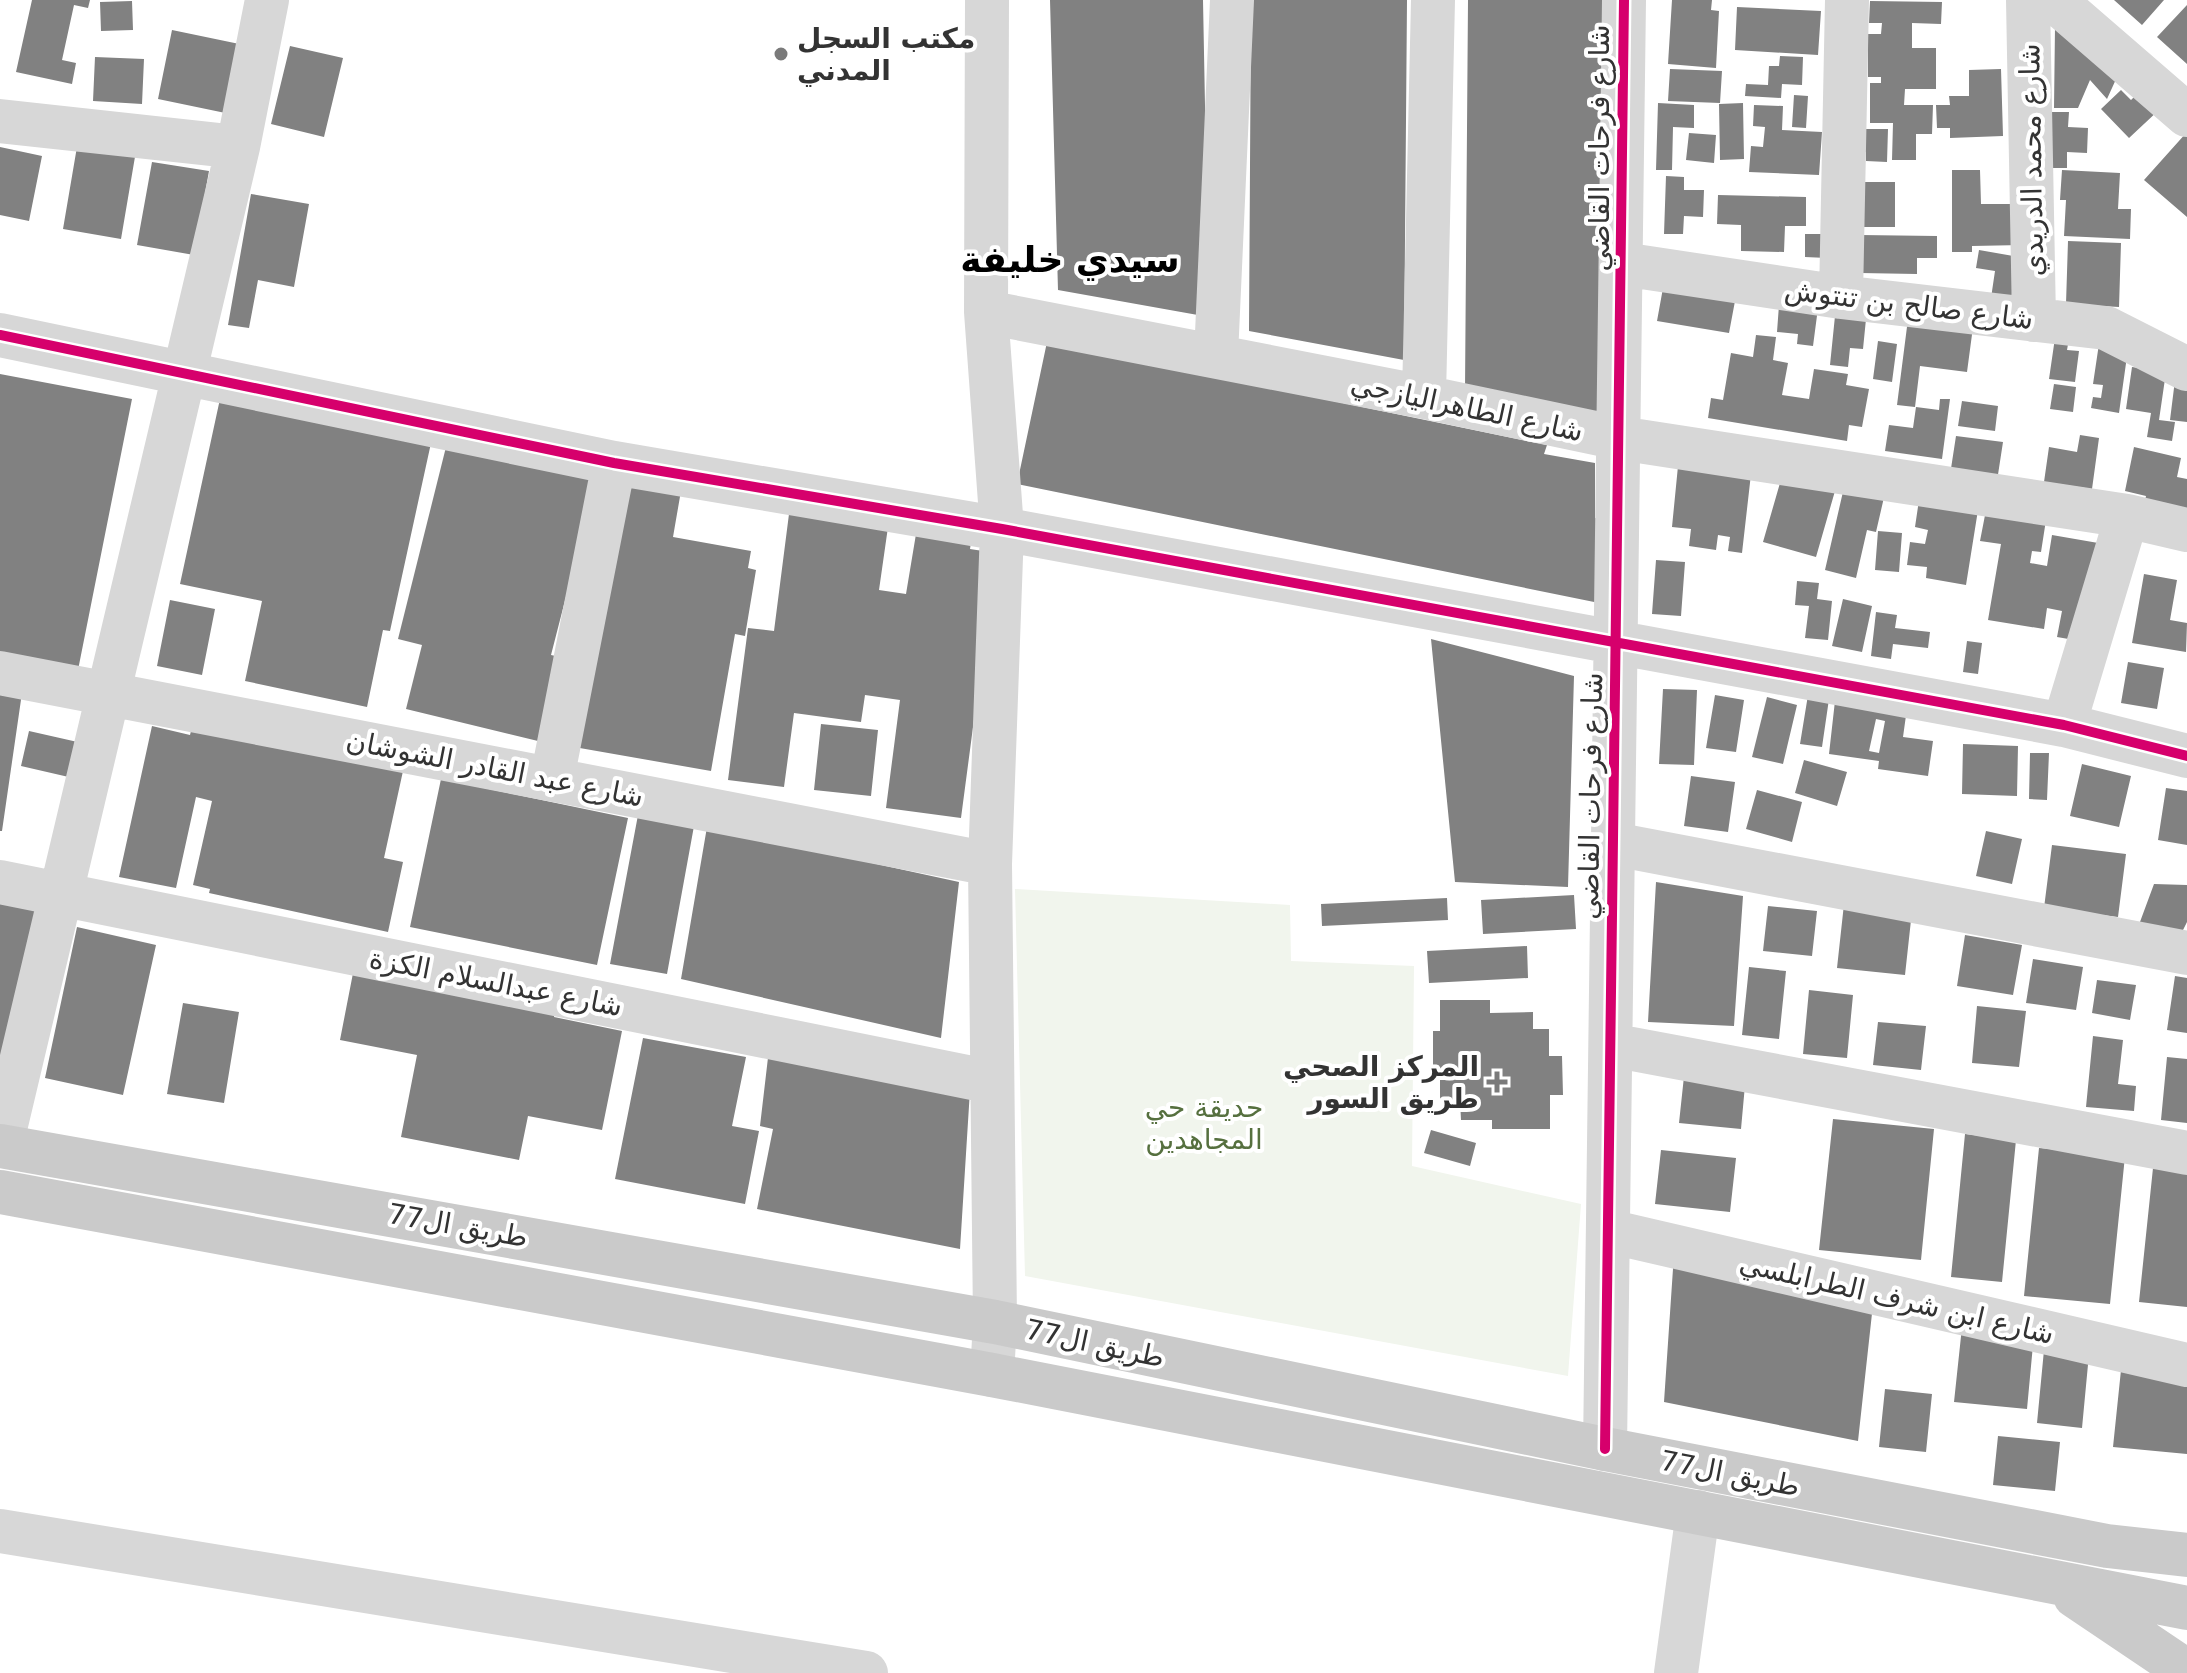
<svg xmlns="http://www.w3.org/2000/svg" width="2187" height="1673" font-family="'DejaVu Sans','Noto Sans Arabic',sans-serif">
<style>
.green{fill:#f1f5ed}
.building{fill:#818181;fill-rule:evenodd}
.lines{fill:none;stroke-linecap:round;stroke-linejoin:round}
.minor{stroke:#d7d7d7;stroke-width:44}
.major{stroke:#cacaca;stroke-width:44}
.cycleway-casing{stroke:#fff;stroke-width:15}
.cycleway{stroke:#d6006c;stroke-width:10}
.poi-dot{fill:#7a7a7a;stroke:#fff;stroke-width:3}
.labels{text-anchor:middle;stroke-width:8;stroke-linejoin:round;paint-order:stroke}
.poi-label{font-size:28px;font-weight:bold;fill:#333;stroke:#fff;text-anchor:start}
.street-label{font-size:28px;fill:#333;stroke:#fff}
.park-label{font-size:28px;fill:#56703f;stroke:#fff}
.district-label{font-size:36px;font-weight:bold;fill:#000;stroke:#fff}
</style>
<rect width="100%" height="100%" fill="#fff"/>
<path class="green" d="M1015,889l275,16 1,56 123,5 -2,200 169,38 -13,172 -543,-100z"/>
<path class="building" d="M32,0h58l-2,8 -14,-3 -12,55 14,3 -4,21 -56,-12z
M1050,0h153l6,317 -151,-27z
M1251,0h156l-3,360 -155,-29z
M1468,0h156l-10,420 -149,-30z
M1672,0h40l-1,10 8,1 -3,57 -48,-4z
M2114,0h50l-22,25z
M132,1l1,29 -32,1 -1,-29z
M1870,1l72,1 -1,22 -29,-1v25h24v41h-31l-1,16h29l-1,29h-16v26h-24l1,-37h-23v-40h11v-6h-13v-43h13l1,-11h-13z
M2187,5v59l-30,-27z
M1737,7l84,4 -3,44 -83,-5z
M2055,27l62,50 -10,22 -17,-19 -12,28h-24z
M172,30l77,16 -14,69 -77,-16z
M290,46l53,12 -19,79 -53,-13z
M1780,56l23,1 -1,28 -20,-1 -1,14 -36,-2 1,-12 22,1 1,-19h10z
M95,57l49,2 -2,45 -49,-3z
M1670,69l52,2 -2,32 -52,-2z
M2001,69l2,67 -53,2v-10h-13l-1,-23h14l-1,-9h20v-26z
M2142,89l18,20 -31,29 -28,-29 20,-19 10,10z
M1794,95l14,1 -2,32 -14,-1z
M1658,103l36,2v23l-21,-1 -1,43h-16z
M1743,103l1,56 -24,1 -1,-56z
M1754,105l29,1 -1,24 40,2 -3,43 -70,-3 2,-26 12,1 2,-20 -12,-1z
M2049,112h20l-1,15 20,1 -1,25 -20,-1v16h-20z
M1860,129h28l-1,33 -21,-1v-9l-6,-1z
M2187,132v85l-43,-37z
M1689,133l27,2 -2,28 -28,-3z
M79,135l58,10 -16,94 -58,-10z
M0,147l42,9 -13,65 -29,-6z
M152,162l57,9 -15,84 -57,-10z
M1952,170h28l1,34h40l1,41 -50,1v6h-20z
M2062,170l58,3 -2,36h13l-1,30 -66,-3 2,-36h-6z
M1666,176l18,1v13h20l-1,27 -19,-1 -1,18h-19z
M1859,182h36v45h-37z
M251,194l58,10 -15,83 -36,-7 -9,48 -21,-3z
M1718,195l88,2v29h-21l-1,26 -43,-1v-26l-24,-1z
M1805,234h23l-1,24 -22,-1z
M1860,235l77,1v22h-20v16l-57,-1z
M2068,241l53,2 -2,64 -53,-3z
M1979,250l40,7 -7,44 -21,-3 4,-27 -19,-3z
M1663,288l72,13 -6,32 -72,-12z
M1779,305l39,3 -5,38 -16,-2 1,-10 -21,-2z
M1835,316l31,3 -3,30 -13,-1 -2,19 -18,-2z
M1908,319l65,8 -6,45 -47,-6 -5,41 -18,-2z
M2056,331l14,2 -3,17 12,1 -4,31 -26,-3z
M1756,335l20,2 -3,23 15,3 -6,32 27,4 5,-30 34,5 -2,11 23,4 -7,38 -13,-2 -2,16 -139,-23 3,-20 12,2 8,-47 22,4z
M2100,337l29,5 -10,71 -28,-5 2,-11 8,1 2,-13 -10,-1z
M1878,341l19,3 -5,38 -19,-3z
M1047,342l500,103 -3,9 51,9v55l26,5 -17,81 -587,-120z
M2132,367l34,5 -7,48 16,2 -3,19 -25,-4 4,-24 -25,-4z
M2176,372l11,2v48l-17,-2z
M0,374l132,25 -54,271 -78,-16z
M2054,384l22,3 -3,25 -23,-3z
M223,385l208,58 -41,188 -7,-1 -16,77 -122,-26 17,-80 -82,-17z
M1940,399h10l-8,60 -57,-8 4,-26 24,3 3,-21 23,3z
M1962,401l36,5 -3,25 -37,-5z
M2080,435l19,3 -7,51 -48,-7 5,-35 28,5z
M1956,436l47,6 -6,39 -47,-6z
M448,439l149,37 -46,179 9,2 -22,84 -132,-32 16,-64 -24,-6z
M2134,447l47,11 -4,19 10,2v41l-44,-10 3,-14 -21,-5z
M1678,466l73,8 -9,79 -14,-2 2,-14 -12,-2 -2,15 -27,-4 2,-17 -19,-2z
M623,474l59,11 -9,52 78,14 -3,17 8,2 -11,66 -10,-2 -24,137 -137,-24z
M1782,476l53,15 -19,66 -53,-15z
M1845,483l40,10 -9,39 -9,-2 -11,48 -31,-8z
M1919,500l59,10 -12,75 -40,-7 1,-11 -20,-2 3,-23 15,2 3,-14 -13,-3z
M1986,510l60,10 -5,32 -9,-1 -2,12 17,3 5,-31 52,9 -18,98 -29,-5 5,-26 -15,-3 -3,21 -56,-9 13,-76 -21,-3z
M789,514l99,13 -9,63 27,4 11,-66 55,8 -2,13 26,4 -35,265 -75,-10 14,-108 -35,-5 -4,27 -67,-9 -10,74 -56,-7 20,-152 26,3z
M1878,531l24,2 -3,39 -24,-2z
M1656,560l29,2 -4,54 -29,-2z
M2144,574l33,6 -7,40 17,3 -1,29 -54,-9z
M1797,581l22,2 -2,16 15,2 -4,39 -23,-2 4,-32 -14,-1z
M1843,599l29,7 -10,46 -30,-6z
M170,600l45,9 -13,66 -45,-9z
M1876,612l21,3 -2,13 35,4 -2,16 -35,-4 -2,15 -20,-3z
M1431,639l143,37 -6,211 -113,-5z
M1967,641l15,2 -4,31 -15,-2z
M2128,662l36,6 -7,41 -36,-6z
M0,682l23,4 -21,145h-2z
M1663,689l34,1 -3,75 -35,-1z
M1836,692l72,9 -5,36 30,4 -5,35 -50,-7 1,-8 -50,-7zM1876,719l9,2 -6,32 -10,-2z
M1715,695l29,5 -8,52 -30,-4z
M1808,695l21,4 -7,48 -22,-3z
M1767,697l30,8 -14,59 -31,-7z
M193,723l210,48 -19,87 19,4 -15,70 -179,-39 1,-4 -17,-4 19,-84 -16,-4 -20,91 -57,-11 33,-151 38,9z
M821,724l57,6 -7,66 -57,-6z
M29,731l53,12 -9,35 -52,-12z
M1963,744l55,2 -1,50 -55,-2z
M2030,753h19l-2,47 -18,-1z
M1804,760l43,12 -10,34 -42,-13z
M2082,764l49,12 -12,51 -49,-11z
M1691,776l44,6 -7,50 -44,-6z
M441,779l187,39 -31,147 -187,-38z
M2166,788l21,3v54l-29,-5z
M1757,790l45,12 -10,40 -46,-13z
M638,815l56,11 -27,148 -57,-10z
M707,827l252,55 -18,156 -260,-59z
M1986,831l36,8 -10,45 -36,-8z
M2052,845l74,9 -8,63 -74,-9z
M1656,882l87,14 -9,130 -86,-4z
M2154,884l33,1v37l-6,12 -44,-4z
M1574,895l2,34 -93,5 -2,-34z
M0,897l39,7 -39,166z
M1447,898l1,22 -126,6 -1,-22z
M1844,904l68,7 -7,64 -68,-7z
M1768,906l49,5 -5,45 -49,-5z
M77,927l79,18 -33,150 -78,-17z
M1965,935l57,10 -9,50 -56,-9z
M1527,946l1,32 -99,5 -2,-32z
M2033,959l50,8 -7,43 -50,-7z
M1749,967l37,4 -7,68 -37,-4z
M354,968l201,40 -1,9 68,14 -20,99 -74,-14 -9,44 -118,-23 16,-82 -77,-15z
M2175,976l12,2v55l-20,-3z
M2097,980l39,5 -6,35 -38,-7z
M1809,990l44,5 -6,63 -44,-4z
M1440,1000h50v13l43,-1v17h16v27h13l1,39h-13v34h-58v-9h-31l-1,-20h-20v-30h-7v-39h7z
M183,1003l56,9 -15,91 -57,-9z
M1977,1006l49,5 -7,56 -47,-4z
M1878,1022l48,4 -5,44 -48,-5z
M2093,1036l30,4 -5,44 18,2 -2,25 -48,-4z
M643,1038l103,19 -14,69 27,5 -14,73 -130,-25z
M769,1049l201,41 -10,159 -203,-40 16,-80 -13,-3z
M2167,1057l20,2v64l-26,-3z
M1685,1067l61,7 -5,55 -62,-6z
M1833,1119l101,10 -13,131 -102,-10z
M1431,1130l45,13 -6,23 -46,-13z
M1965,1134l51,6 -14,142 -51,-5z
M2039,1148l86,8 -15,148 -86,-8z
M1661,1150l75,8 -6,54 -75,-8z
M2153,1168l34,3v136l-48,-5z
M1674,1254l202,23 -18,164 -194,-39z
M1962,1327l72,7 -7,75 -73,-7z
M2044,1350l45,4 -7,74 -45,-5z
M2121,1370l66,6v78l-74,-7z
M1885,1389l47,5 -6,58 -47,-5z
M1998,1436l62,6 -5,49 -62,-6z"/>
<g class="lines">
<path class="minor" d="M987,0l-1,312 16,217 -12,335 5,458 -3,53
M2028,0l6,320
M2054,0l133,115
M0,121l238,26
M1622,264l219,33 265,31 81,41
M1841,297l6,-297
M986,312l438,85 195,41 508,78 60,14
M0,335l614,128 388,66 1062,196 123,31
M1216,356l16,-356
M1424,397l9,-397
M0,673l990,191
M2064,725l63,-209
M552,779l62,-316
M1614,844l573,109
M0,882l992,200
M1611,1045l576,108
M1,1146l237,-999 29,-147
M1608,1231l579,134
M1605,1449l19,-1449
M0,1531l866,142
M1676,1673l22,-161"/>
<path class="major" d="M0,1146l995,176 610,127 502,97 80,9
M0,1192l992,183 1195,233
M2075,1596l98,66 9,11"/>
<g class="cycleway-casing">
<path id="cycleway" d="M0,335l614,128 388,66 1062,196 123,31
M1605,1449l19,-1449"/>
</g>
<use href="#cycleway" class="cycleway"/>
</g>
<g class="poi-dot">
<circle cx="781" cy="54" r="8"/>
<path d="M1493 1070h8v8h8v8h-8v8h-8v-8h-8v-8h8z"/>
</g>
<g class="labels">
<g class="poi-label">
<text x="797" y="48">مكتب السجل<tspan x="797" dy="32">المدني</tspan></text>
<text x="1479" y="1076" text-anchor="end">المركز الصحي<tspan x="1479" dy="32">طريق السور</tspan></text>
</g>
<g class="street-label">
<text transform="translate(1599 148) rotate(-90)" y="10">شارع فرحات القاضي</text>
<text transform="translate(2031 160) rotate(-91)" y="10">شارع محمد الدريدي</text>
<text transform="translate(1909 304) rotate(7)" y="10">شارع صالح بن تنتوش</text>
<text transform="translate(1467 407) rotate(12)" y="10">شارع الطاهراليازجي</text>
<text transform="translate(495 768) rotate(11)" y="10">شارع عبد القادر الشوشان</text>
<text transform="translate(1590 796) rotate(-89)" y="10">شارع فرحات القاضي</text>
<text transform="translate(496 982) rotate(11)" y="10">شارع عبدالسلام الكزة</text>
<text transform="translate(458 1225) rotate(10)" y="10">طريق ال77</text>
<text transform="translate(1897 1298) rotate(13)" y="10">شارع ابن شرف الطرابلسي</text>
<text transform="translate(1095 1343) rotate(12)" y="10">طريق ال77</text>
<text transform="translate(1730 1473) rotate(11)" y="10">طريق ال77</text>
</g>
<g class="park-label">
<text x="1204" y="1117">حديقة حي<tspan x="1204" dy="32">المجاهدين</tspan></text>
</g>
<g class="district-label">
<text x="1070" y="272">سيدي خليفة</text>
</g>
</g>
</svg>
